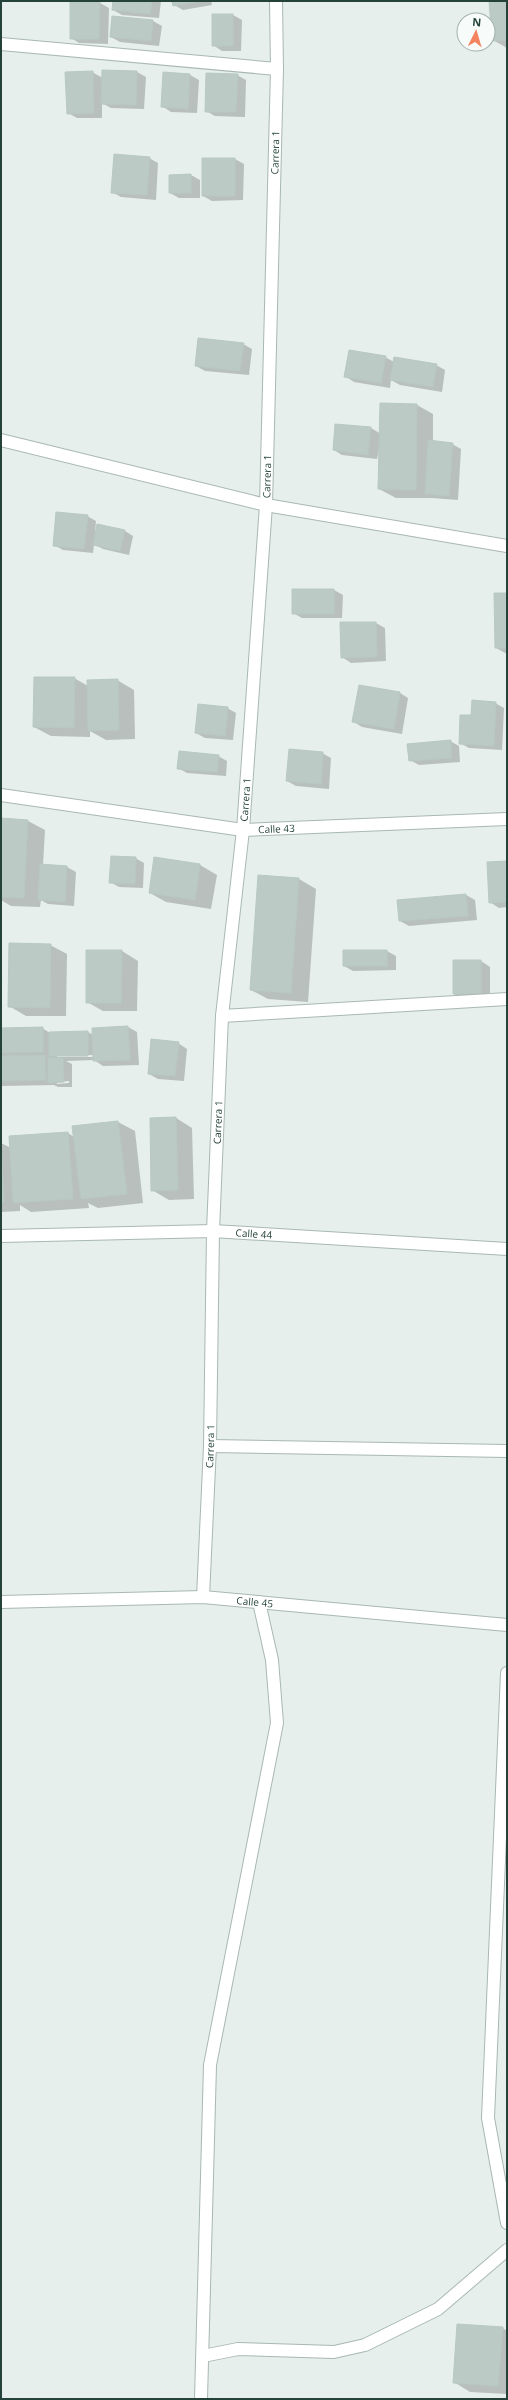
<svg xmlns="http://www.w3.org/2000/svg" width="508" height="2400" font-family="'Open Sans',sans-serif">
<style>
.shadow{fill:#0003;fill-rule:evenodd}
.building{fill:#bbcac4;stroke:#b8c9c2}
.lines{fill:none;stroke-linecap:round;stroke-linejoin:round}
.street-casing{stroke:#a8b8b2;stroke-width:14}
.street{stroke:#fff;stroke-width:12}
.labels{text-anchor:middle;stroke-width:3;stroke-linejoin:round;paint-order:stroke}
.street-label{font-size:10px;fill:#24423a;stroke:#f7fbf9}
</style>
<rect width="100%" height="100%" fill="#e6efeb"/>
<path class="shadow" d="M114,1h47l-2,17 -37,-3 -9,-5z
M173,1h38l1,4 -29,5 -9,-5z
M490,1h17v47l-14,-8z
M71,2l29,1 9,5 -1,36 -29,-1 -8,-5z
M233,15l9,5 -1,31h-19l-9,-6z
M153,21l9,5 -3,20 -39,-4 -9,-5z
M103,71l34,1 9,5 -2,32 -33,-1 -9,-5v15h-25l-9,-5 24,-41 9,5 2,6z
M190,75l9,5 -2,33 -26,-1 -9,-6z
M237,75l9,5 -1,37 -30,-1 -9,-5z
M149,158l9,5 -2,37 -35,-3 -9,-5z
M235,159l9,5 -1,36 -31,1 -9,-5z
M191,175l9,5v18h-21l-9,-5z
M243,344l9,5 -3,26 -44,-4 -9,-5z
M385,357l9,5 42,3 9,5 -3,22 -42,-7 -9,-5 -1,8 -36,-6 -9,-6z
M417,405l16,9v28l19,2 9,5 -3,51 -26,-2h-36l-17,-9 1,-45 -3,15 -35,-4 -8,-5 2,-25 35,3 10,6z
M87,516l9,5 -1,12 30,-2 8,5 -4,19 -26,-6 -9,-5 -1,9 -30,-3 -9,-5z
M334,590l9,5 -1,23h-40l-9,-5z
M507,594v60l-11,-6z
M376,623l9,5 1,33 -35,2 -9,-6z
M74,678l14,8 29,-6 17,10 1,49 -29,1 -16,-9v6l-39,-1 -17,-9z
M400,693l8,5 -6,36 -40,-7 -8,-5z
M495,703l9,5 -2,42 -33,-2 -9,-5z
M227,708l9,5 -3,27 -28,-2 -9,-5z
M450,741l9,5 1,16 -41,3 -9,-5z
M322,753l9,5 -2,31 -33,-3 -9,-5z
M218,756l9,5 -1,15 -39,-3 -9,-5z
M1,819l27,2 17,9 -2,35 24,2 9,5 -2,34 -26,-2 -7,-4 -1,7 -29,-1 -10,-6z
M135,858l9,5 -1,25 -24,-1 -9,-5z
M155,858l45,7 17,10 -6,34 -45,-7 -16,-9z
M507,862v45l-8,1 -9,-6z
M259,876l40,3 17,10 -8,113 -40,-3 -17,-9z
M466,895l9,5 2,20 -68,6 -9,-5z
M50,945l17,9 -1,62h-40l-17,-10z
M122,951l16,10 -1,50h-34l-16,-9z
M344,951h43l9,5v14l-43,1 -9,-5z
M481,961l9,6v32h-27l-9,-5z
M128,1027l9,5 2,33 -36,1 -9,-6 -28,1 6,3v23h-14l-4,-2 -53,1v-57l41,-1 8,5 38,-1 5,3v-6zM57,1055h36v2h-36zM69,1081v2l-12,1v-2z
M178,1043l9,6 -3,32 -26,-2 -9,-5z
M176,1118l16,10 2,71 -25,1 -17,-10z
M118,1122l17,9 8,72 -45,5 -10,-5 1,5 -58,4 -11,-7v6l-19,1v-69l10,5 57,-15 6,4z
M503,2328l4,3v63l-37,-2 -16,-10z"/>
<path class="building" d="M70,1l30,1 -1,37h-29z
M113,1h39l-2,13 -38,-4z
M172,1h28l-27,5z
M489,1h18v39l-15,1z
M212,14h21v32h-21z
M112,16l41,4 -2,21 -41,-4z
M102,70l35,1 -1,34 -35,-1z
M93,71l1,42 -27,1 -2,-42z
M163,72l27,2 -2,35 -27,-2z
M206,73l32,1 -2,38h-31z
M114,154l36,3 -3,38 -36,-2z
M202,158h33v38h-33z
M191,174v19h-22v-18z
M198,338l46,5 -4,28 -45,-5z
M349,350l37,6 -5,27 -37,-6z
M394,357l43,7 -4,23 -43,-7z
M380,403l37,1 -1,86 -38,-1z
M335,424l36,3 -3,28 -35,-5z
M428,440l25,3 -4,53 -24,-2z
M56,512l32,3 -4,34 -31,-3z
M97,524l28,6 -5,21 -27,-6z
M292,589h42v25h-42z
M494,593h13v55h-12z
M340,622h36l1,35 -36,1z
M34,677h41l-1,51 -41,-1z
M118,679l1,51 -31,1 -1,-51z
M359,685l41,7 -6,37 -42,-7z
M472,700l24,2 -2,44 -35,-2 1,-29h11z
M198,704l30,3 -3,29 -30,-3z
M451,740v18l-42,3 -2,-17z
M289,749l34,3 -2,32 -35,-3z
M179,751l40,4 -2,17 -40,-3z
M1,818l27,2 -4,78 -23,-1z
M111,856l25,1 -1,27 -26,-1z
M154,857l46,7 -5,36 -46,-7z
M507,861v41l-18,1 -2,-41z
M40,864l27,2 -2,36 -27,-2z
M258,875l41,3 -8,115 -41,-3z
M466,894l2,22 -69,5 -2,-21z
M9,943l42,1 -1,64 -42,-1z
M86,950h36l-1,53h-35z
M343,950h44v16h-44z
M453,960h28v34h-28z
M128,1026l2,34 -37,1 -1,-33z
M43,1027v25l-42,1v-25z
M88,1031v25h-39v-24z
M151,1039l28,3 -4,34 -27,-2z
M45,1055l1,25 -45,1v-25z
M48,1058h15l1,24 -16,1z
M176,1117l2,73 -27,1 -1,-73z
M118,1121l9,73 -46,5 -9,-73z
M68,1132l5,67 -60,4 -4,-67z
M1,1142l3,60h-3z
M457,2324l46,3 -5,59 -45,-3z"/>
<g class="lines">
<g class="street-casing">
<g id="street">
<path d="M1,44l276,25"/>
<path d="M1,440l265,65 241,41"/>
<path id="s1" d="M1,795l242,35 264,-11"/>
<path d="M222,1016l285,-17"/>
<path id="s2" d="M1,1236l212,-5 294,18"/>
<path d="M210,1446l297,5"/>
<path id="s3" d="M203,1597l7,-151 3,-215 9,-215 21,-186 23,-325 11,-436 -1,-68"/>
<path id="s4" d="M1,1602l202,-5 304,28"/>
<path d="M507,1673l-19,445 19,105"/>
<path d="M203,2356l35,-7 96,3 31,-7 73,-36 69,-59"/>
<path d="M201,2399l9,-334 67,-342 -5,-63 -13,-58"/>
</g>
</g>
<use href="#street" class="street"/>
</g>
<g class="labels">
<g class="street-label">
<text dy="4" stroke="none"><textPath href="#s3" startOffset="1447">Carrera 1</textPath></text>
<text dy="4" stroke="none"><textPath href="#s3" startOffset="1123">Carrera 1</textPath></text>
<text dy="4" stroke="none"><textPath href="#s3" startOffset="799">Carrera 1</textPath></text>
<text dy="4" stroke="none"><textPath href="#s1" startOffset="278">Calle 43</textPath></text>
<text dy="4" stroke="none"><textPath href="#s3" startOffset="475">Carrera 1</textPath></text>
<text dy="4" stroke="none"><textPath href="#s2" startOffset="253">Calle 44</textPath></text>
<text dy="4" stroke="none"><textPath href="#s3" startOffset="151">Carrera 1</textPath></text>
<text dy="4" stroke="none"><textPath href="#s4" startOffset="254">Calle 45</textPath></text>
</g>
</g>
<rect width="508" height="2400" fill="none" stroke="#24423a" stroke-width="4"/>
<g transform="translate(476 32) rotate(5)"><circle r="19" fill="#f7fbf9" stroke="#a3b1ad"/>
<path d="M0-3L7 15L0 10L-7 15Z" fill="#f4845f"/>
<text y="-6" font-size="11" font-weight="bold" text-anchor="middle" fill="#24423a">N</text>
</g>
</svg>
